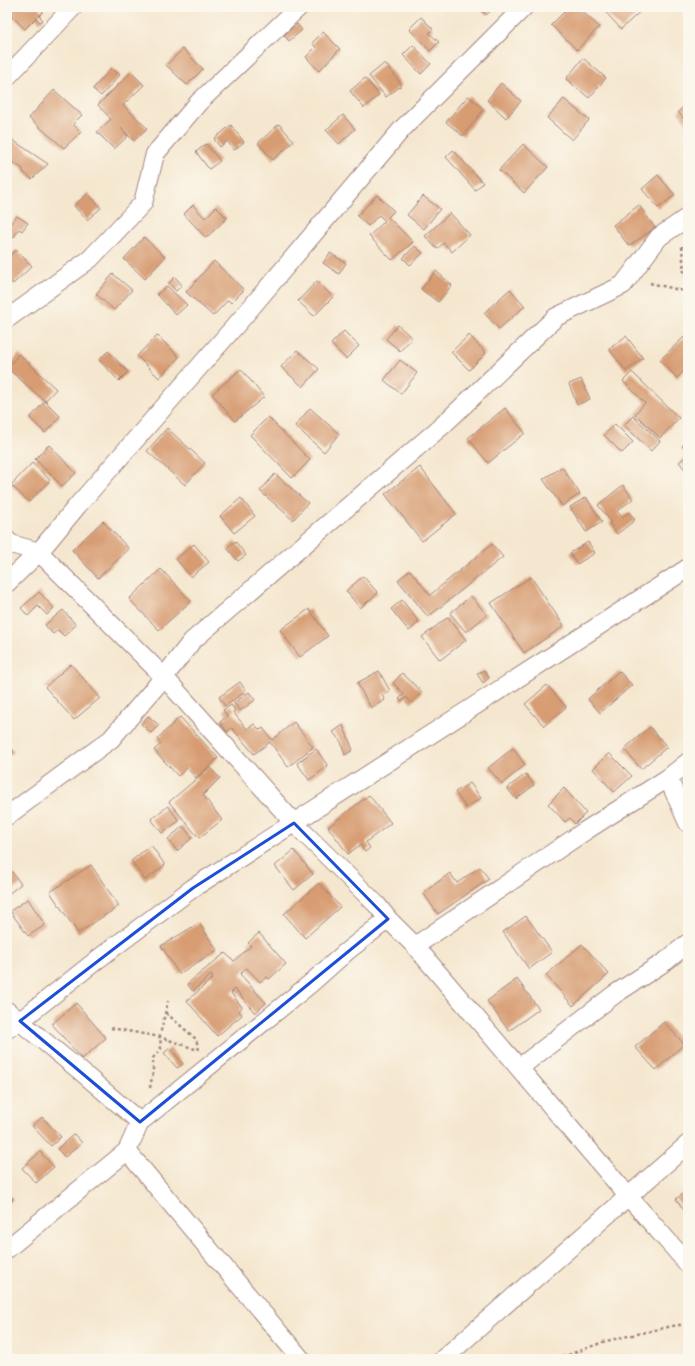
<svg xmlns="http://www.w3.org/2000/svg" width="695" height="1366" font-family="'IM FELL DW Pica',serif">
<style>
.building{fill:#d79c72}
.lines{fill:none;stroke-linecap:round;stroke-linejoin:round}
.minor-casing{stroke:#a0837d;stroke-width:20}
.path{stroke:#a0837d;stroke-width:2.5;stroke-dasharray:3 3;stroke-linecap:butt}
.minor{stroke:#fff;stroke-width:18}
.marked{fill:none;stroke:#1d4ed8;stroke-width:3;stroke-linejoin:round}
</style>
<rect width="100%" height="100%" fill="#fbf7ec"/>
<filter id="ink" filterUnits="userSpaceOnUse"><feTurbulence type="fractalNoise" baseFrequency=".025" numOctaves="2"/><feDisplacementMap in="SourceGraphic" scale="8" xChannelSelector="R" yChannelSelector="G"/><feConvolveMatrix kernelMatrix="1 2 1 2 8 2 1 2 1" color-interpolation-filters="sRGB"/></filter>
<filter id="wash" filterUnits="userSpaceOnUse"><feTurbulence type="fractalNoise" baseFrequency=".012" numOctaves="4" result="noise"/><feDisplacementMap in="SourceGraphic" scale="16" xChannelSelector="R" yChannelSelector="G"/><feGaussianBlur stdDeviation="0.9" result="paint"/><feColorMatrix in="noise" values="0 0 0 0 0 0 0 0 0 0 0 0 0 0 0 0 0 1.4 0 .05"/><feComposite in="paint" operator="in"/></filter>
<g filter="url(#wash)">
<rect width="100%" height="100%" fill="#f5e7cf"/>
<g id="blocks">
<path class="building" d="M7,7h31l5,5 -4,4 4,4 -3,2 -4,-4 -11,11 -12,-12 -6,5z
M478,7h17l-9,8z
M569,7h9l21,20 -22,23 -26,-25z
M601,7h23l3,2 2,-2h16l-24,22z
M421,17l12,12 -4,4 10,9 -9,9 -21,-22z
M297,24l5,6 -13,11 -5,-6z
M323,32l17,17 -21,22 -13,-14 10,-10 -4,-4z
M413,45l18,19 -10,10 -18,-19z
M183,49l20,20 -16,16 -21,-20z
M583,58l23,20 -17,20 -23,-19z
M385,63l17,22 -16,12 -17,-21z
M111,68l9,7 -19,21 -8,-7z
M131,72l13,13 -21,20 24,23 -13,13 -13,-13 7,8 -14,13 -17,-17 14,-13 -13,-14z
M365,78l14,17 -15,13 -14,-17z
M501,83l20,18 -15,17 -19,-18z
M54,90l28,25 -9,9 8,8 -17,16 -35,-30z
M468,96l16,13 -21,27 -17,-14z
M564,99l25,21 -17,20 -25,-22z
M688,103v21l-10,-12z
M343,115l12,14 -16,15 -13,-14z
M279,124l15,17 -21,19 -15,-17z
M231,125l13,17 -10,8 -7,-9 -7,6 -6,-8z
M11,139l37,25 -16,15 -8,-6 -2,-5 -12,-7 -3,-4v-13z
M206,144l14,17 -11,8 -13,-17z
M523,144l25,23 -24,26 -25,-23z
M453,150l30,33 -8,7 -29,-33z
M658,175l17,20 -17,13 -16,-19z
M88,193l13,15 -14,12 -13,-14z
M377,195l17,16 -6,6 25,25 -21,18 -23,-24 16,-15 -6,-6 -11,11 -11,-10z
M423,196l17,13 -16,20 -17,-14z
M193,205l12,13 11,-11 11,11 -21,20 -22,-24z
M639,205l16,23 -26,18 -16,-21z
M450,213l20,22 -18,17 -8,-9 -7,6 -12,-13z
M17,216l11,7 -6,8 -3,-2 -5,8 -7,-5v-4z
M144,237l21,20 -20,22 -21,-20z
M415,246l8,7 -13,12 -7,-7z
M16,250l16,16 -19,18 -6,-7v-19z
M330,253l16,10 -7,11 -16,-11z
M214,261l30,29 -13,13 -3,-3 -15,16 -27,-24z
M436,271l16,14 -14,17 -17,-13z
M113,274l19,16 -18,20 -18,-16z
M175,277l7,8 -6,6 -7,-8z
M317,281l16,16 -19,19 -16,-15z
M167,286l20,19 -11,10 -19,-21z
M510,289l15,17 -26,23 -15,-16z
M398,325l14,13 -12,13 -14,-12z
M344,331l15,15 -13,13 -15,-15z
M157,335l22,22 -20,21 -22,-22z
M469,335l17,18 -17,17 -18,-18z
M626,336l17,22 -17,13 -17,-22z
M684,337l4,4v26l-11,11 -17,-18z
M297,350l22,19 -16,18 -22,-20z
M108,351l20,21 -9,9 -20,-21z
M19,354l37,35 -11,12 -38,-33z
M400,360l17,13 -16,21 -17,-14z
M241,369l23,28 -29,24 -23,-27z
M632,372l47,46 -19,20 -25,-24 10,-11 -22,-22z
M581,379l9,20 -13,6 -8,-21z
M45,401l15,15 -15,17 -15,-15z
M310,408l29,26 -15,18 -29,-26z
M505,408l20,25 -37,30 -20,-25z
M633,416l27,25 -9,10 -27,-26z
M268,417l42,43 -18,18 -42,-43z
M615,424l18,18 -11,11 -18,-18z
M167,428l38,35 -20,22 -38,-34z
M688,441v13l-6,-8z
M49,445l27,28 -14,13 -27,-27z
M688,455v18l-9,-11z
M32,463l18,17 -21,22 -18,-17z
M420,467l36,47 -34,27 -37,-47z
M562,467l18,27 -18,12 -19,-27z
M275,474l33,29 -15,17 -33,-29z
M623,485l10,14 -16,12 5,6 7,-5 6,8 -18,14 -8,-11 2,-1 -13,-17z
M586,497l16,25 -16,10 -16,-25z
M241,498l14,18 -21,17 -14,-17z
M103,521l26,28 -31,29 -26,-28z
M235,541l11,14 -8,6 -11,-13z
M588,542l7,11 -18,11 -7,-11z
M194,544l15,18 -18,15 -15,-18z
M492,544l11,13 -75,60 -30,-37 12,-10 20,25z
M161,569l30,32 -32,29 -30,-31z
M363,576l15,17 -18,15 -14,-17z
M531,577l33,49 -40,27 -33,-50z
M39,592l15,16 -7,7 -9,-9 -10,10 -7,-8z
M471,596l16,19 -21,17 -16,-19z
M402,600l17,22 -10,9 -18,-22z
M309,609l19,27 -28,21 -20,-27z
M63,610l13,15 -12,11 -6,-6 -5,4 -8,-9z
M448,617l18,23 -26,20 -18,-23z
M71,664l29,34 -26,22 -29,-33z
M484,670l5,8 -6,5 -6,-9z
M379,671l11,20 -8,4 3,5 -14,8 -14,-25z
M619,671l13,14 -32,28 -12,-14z
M402,673l20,19 -10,11 -6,-6 -4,4 -3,-2 5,-5 -11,-11z
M240,682l6,9 -21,15 -6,-9z
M547,685l19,22 -22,19 -19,-22z
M249,692l6,8 -15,11 -6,-8z
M231,705l4,5 -2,2 14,17 7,-5 6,6 3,-2 9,12 22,-18 19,25 -25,20 -18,-25 -16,12 -22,-26 -5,4 -7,-10 7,-6 -4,-6z
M148,716l11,9 -8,8 -10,-9z
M180,717l38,41 -22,20 -9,-10 -9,8 -24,-26 7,-6 -4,-5z
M343,725l10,25 -8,5 -4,-13 -8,-10z
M650,727l17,20 -26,22 -17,-20z
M7,744l7,8 -7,6z
M513,748l12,17 -23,19 -14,-16z
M316,749l12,17 -19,14 -12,-17z
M609,753l23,23 -18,16 -21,-23z
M209,767l11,11 -17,17 19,25 -23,18 -30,-36 25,-21z
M526,774l8,11 -18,14 -9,-11z
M470,783l11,15 -15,10 -11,-16z
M564,788l22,25 -11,11 -5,-6 -5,4 -17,-18z
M369,795l22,28 -25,19 4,6 -5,4 -5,-7 -12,9 -20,-27z
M168,806l11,15 -17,12 -11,-14z
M183,826l9,12 -15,13 -9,-12z
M151,845l14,20 -20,15 -14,-19z
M294,850l19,24 -19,16 -19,-24z
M7,865l14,19 -14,11z
M91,865l28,41 -41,27 -28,-41z
M480,867l9,12 -51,35 -15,-21 27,-20 7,10z
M319,883l21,24 -35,31 -21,-24z
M28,899l17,26 -17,11 -18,-25z
M526,916l26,36 -23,17 -26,-37z
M199,923l18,27 -38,24 -18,-28z
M259,933l27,31 -17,15 -2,-2 -7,5 -13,-14 -7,6 26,29 -11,10 -20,-24 -4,4 11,14 -3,4 3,4 -25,21 -30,-35 26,-23 -2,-3 -18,16 -6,-7 38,-31 9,8 17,-15 -3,-3z
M582,944l27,30 -36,32 -27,-31z
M517,979l22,30 -30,22 -22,-30z
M76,1003l30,35 -24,21 -30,-35z
M664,1022l20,22 -28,26 -21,-23z
M170,1048l13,16 -6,4 -13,-15z
M42,1117l19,20 -10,9 -19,-20z
M74,1134l8,9 -17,14 -8,-8z
M40,1152l14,15 -18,16 -14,-15z
M688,1190v26l-12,-17z
M7,1194l6,5 -6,6z"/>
</g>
</g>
<g filter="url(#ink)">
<use href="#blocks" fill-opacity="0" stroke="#a0837d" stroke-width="1"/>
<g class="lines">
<g class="minor-casing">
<path id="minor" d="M7,77l66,-70
M7,319l83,-60 53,-56 12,-49 44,-52 100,-95
M7,540l4,4 28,8 125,125 130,146 83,82 11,14
M7,583l32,-31 39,-47 165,-188 159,-188 122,-122
M668,778l20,45
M7,816l104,-77 53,-62 28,-36 251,-216 113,-108 67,-32 36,-48 29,-20
M415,946l170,-115 83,-53 20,-16
M7,1011l71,58 62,53
M7,1029l13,-8 78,-62 95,-71 495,-320
M519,1068l96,-74 51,-33 22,-18
M127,1151l174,208
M7,1249l120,-98 13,-29 170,-138 36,-32 42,-33 27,27 213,250 60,68
M443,1359l245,-215"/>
</g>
<path class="path" d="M682,246l2,27 4,7
M650,283l38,9
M166,1013l30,26 3,11
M111,1028l49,9 38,13
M150,1088l3,-16v-14l8,-9 -1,-14 8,-34
M557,1359l49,-18 71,-16h11"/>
<use href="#minor" class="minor"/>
</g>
</g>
<path class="marked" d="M294,823l94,96 -248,203 -120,-101 173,-133z"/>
<rect width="695" height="1366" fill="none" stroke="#fbf7ec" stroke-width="24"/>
</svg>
